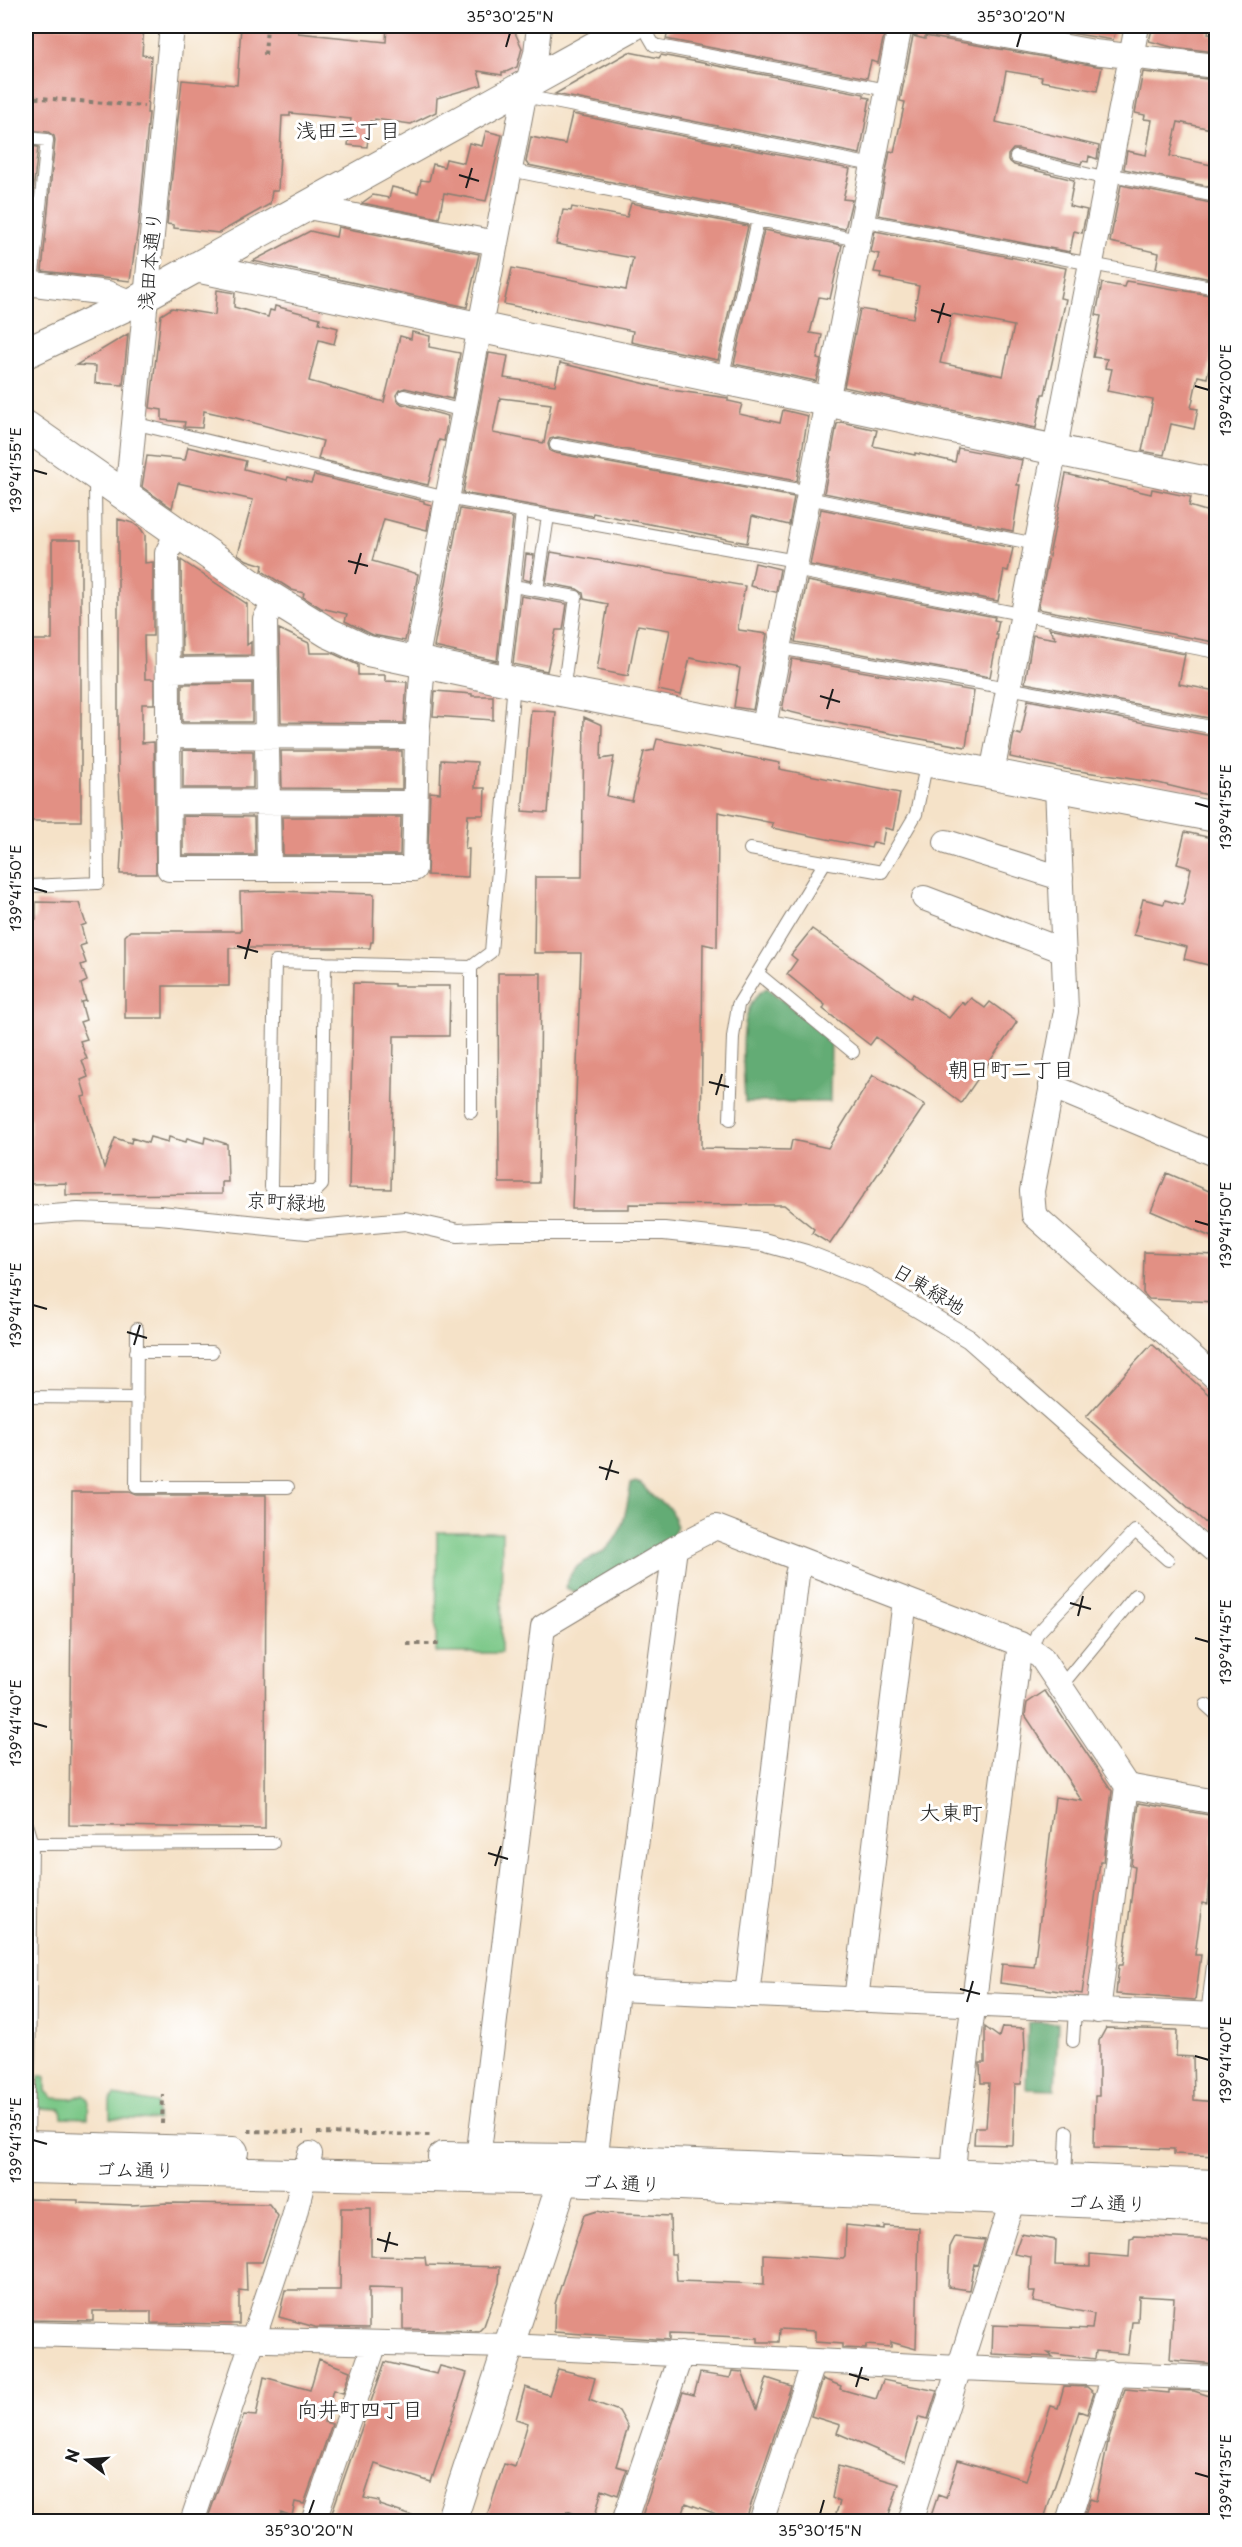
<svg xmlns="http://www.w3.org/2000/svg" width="1242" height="2547" font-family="'Playpen Sans','Klee One',sans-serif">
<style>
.green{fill:#7bc888;stroke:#4c7252;stroke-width:1.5}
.forest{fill:#64ac74;stroke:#406448;stroke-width:1.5}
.building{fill:#e29084;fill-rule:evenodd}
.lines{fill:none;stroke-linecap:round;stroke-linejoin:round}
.service-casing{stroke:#887f72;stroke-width:14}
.pedestrian-casing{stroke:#887f72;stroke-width:20}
.minor-casing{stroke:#887f72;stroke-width:26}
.tertiary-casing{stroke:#887f72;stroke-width:32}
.path{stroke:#887f72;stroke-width:4;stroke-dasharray:4.5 4.5;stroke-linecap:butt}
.service{stroke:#fff;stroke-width:12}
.pedestrian{stroke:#fff;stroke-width:18}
.minor{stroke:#fff;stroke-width:24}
.tertiary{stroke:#fff;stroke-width:30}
.ticks{fill:none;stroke:#1c1c1c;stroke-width:2}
.labels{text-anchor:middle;stroke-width:6;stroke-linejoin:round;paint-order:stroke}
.street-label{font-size:20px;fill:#1c1c1c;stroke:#fff}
.neighbourhood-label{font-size:21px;fill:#1c1c1c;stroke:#fff}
.neatline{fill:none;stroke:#1c1c1c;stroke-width:2}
.ticks-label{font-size:15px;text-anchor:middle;fill:#1c1c1c}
</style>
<rect width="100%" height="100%" fill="#fff"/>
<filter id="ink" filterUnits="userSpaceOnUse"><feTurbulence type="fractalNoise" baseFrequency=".0167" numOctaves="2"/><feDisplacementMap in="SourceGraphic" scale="12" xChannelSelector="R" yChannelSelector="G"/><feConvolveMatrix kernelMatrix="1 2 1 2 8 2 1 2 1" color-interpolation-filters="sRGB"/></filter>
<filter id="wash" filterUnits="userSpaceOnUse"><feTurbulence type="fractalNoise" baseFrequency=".008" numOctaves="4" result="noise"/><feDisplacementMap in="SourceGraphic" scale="24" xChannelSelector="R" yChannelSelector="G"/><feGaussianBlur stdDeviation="1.35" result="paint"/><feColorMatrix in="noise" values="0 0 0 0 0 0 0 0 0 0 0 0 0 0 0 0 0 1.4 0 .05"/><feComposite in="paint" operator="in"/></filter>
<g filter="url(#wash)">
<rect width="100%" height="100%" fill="#f5e2c8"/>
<path class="green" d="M437,1532h65l-1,121h-65z
M39,2076h7v15l7,7 19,1 12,-5 5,6 -1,18 -26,-1 -1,-8 -23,-1z
M115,2095l42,8v17l-47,-2v-18z"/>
<path class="forest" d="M767,988l64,51 -1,63h-85c-1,-32 -11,-98 22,-114z
M635,1482l6,2 13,14 16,10 7,19 -4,8 -92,60 -15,-7c6,-32 30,-24 46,-45 13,-16 15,-39 19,-59z
M1028,2022l30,1 -3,67 -29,-1z"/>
<g id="blocks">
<path class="building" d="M26,26h118l-2,29 9,1 -4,57h2l-10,108 -9,60 -88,-10 13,-131 -1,-4 -6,-4 -22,-2z
M241,26h58l-1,7 88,9 1,-16h125l10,22 -5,19 -11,5h-4v3l-24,-4 4,14 -45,13 -1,14 -25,12 -36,-5v3l-5,-1 -3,26 -19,-2 3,-26 -61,-6v3h-8l-4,75h-6l-2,13 -51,29 -45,-5v-3l-7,-1 15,-144 55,5z
M677,26h206l-1,4h3l-7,33 -7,-2 -4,17 -201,-39 2,-8z
M1028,26h89l-4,14z
M1153,26h56l-1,8 8,1v17l-44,-5 -23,-6z
M913,36l12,3v-3l177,31 -5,24 -56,-10 1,-4 -36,-6 -10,51 103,24 -2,13 -8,-3 -1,6 -6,-1 -1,3 -63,-15h-5l-5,6v5l6,5 60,15 -5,26 18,4 -5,23 -8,-2 -4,21 -192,-37 12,-64 4,1 11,-50 -5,-1z
M629,52l30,6 2,-3 203,39v3l6,1 -10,56 -305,-60z
M1143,72l73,8v50l-38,-8 -8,34 46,10v22l-92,-19 3,-18 19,4 6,-35 -8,-1 1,-4 -10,-2z
M572,114l278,55 -7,30 9,1 -7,29 -317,-64 -2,-3 5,-25 34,7z
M486,131l16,4 -16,66 -42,-8 -5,25 -77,-15 11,-8 16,3 3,-11 26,6 3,-13 8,1 4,-17 11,3 2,-8 18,4 5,-20 13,3z
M26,146l12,1 -7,62 -5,-1z
M1121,185l95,19v76l-60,-12 3,-15 -49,-11z
M631,203l117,23 -30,134 -87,-18 2,-11 -129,-27 8,-36 114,22 7,-32 -77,-14 7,-34 8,1 1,-4 55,10z
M338,227l141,27 -12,53 -214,-46 57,-30 26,6z
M764,230l78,15 -12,54 -11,-2 -9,36 12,2 -5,24 4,1 -5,21 -82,-17z
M875,231l191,37 -6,30 6,1 -21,95h-3l-6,34 -192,-41 16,-78 53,9 6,-32 -39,-8 1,-5 -7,-1 5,-18 -8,-2zM952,314l62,12 -11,50 -63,-13z
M1126,281l90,15v52l-3,-1 -6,31 -9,-2 -7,32 7,1 -4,20 -23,-5 -7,31 -22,-4 11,-51 -46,-9 5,-22 -7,-1 2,-9 -14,-2 8,-41 -5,-1 6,-32 22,4z
M217,290l18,3 -1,14 34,10 2,-7 4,1 1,-5 45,12 -1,5 19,5 -4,16 -15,-4 -10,41 75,21 16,-66 11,3 1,-7 18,4 -1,11 31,6 -8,46 -47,-11 -6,2 -3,5 2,6 4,3 46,12 -4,25 -5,-1 -11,45 -110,-26 5,-18 -87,-23 -32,-7 -2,17 -18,-1 1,-5 -23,-2v-10l-12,-2 11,-93 11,-7 43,7z
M128,334l-5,51 -28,-2 1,-17 -20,-1z
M489,353l19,3 -4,22 51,7 5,-22 111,27 57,8v3l14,3 -3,10 41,9 3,-13 25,6 -11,65 -239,-44 -8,2 -2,5 2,7 5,2 239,44 -5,28 -37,-9 -5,27 -154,-30 -1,3 -129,-23zM500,398l51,6 -7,39 -51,-10z
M841,422l36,8 -4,16 42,9v-2l40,9 3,-14 64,12 -5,25h3l-7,46 -189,-38 13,-69z
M188,447l58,14 -2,8 43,11 1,-3 23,6 3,-8 110,26v2l7,2 -4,25 -43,-11 -12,42 46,13 -13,67 -32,-6 -28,-14 2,-7 -26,-6 -18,-11 1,-4 -12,-3 -30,-19 1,-6 -16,-5 -9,-6 15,-54 -75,-17 -6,25 -30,-21 5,-31 38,4z
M1066,474l85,20 1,-5 39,8 -2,9 27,8v115l-2,13 -176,-33z
M460,509l53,9 -16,143 -63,-14z
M821,509l192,39 -5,23 -4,-1 -6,31 -188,-36z
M118,519l15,4 8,6 4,6v28l8,-1v74h-9l1,43h9v25h-12v39l12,-1 2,132h-36l2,-36 -4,-71z
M52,540h29v281h-55v-181h26z
M551,552l194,34 -7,41 1,3 28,4 -14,76 -19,-3 6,-39 -50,-10 -9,37 -23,-5 12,-60 -32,-5 -10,51 -31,-6 11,-66 -24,-5 -1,-6 -6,-4 -31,-6z
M526,554l8,1 -4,26 -7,-2z
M181,560l66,44v41l4,-3v13l-69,1z
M755,563l25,6 -4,23 -26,-6z
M807,581l188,36 -1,3 5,1 -3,14h2l-8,42 -195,-35z
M521,596l46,8 -4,26h-7l-9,41 -34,-7z
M1049,628l136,26 -6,30 37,7 -2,28 -189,-36 8,-48 23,4z
M279,629l30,14 1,10h22l26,12v10h27v6l22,1 -3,41 -123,-1z
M792,659l182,32 -8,56 -117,-21 -67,-16z
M252,683v39h-70v-38z
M435,691l37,3v2h21v24l-60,-4z
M1028,700l188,37v60l-58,-14 -92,-14 -56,-12 4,-24 7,2z
M531,710l25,2 -8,101 -26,-2z
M584,717l18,8 -1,34 13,-2 -7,39 25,5 12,-49 10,-2 3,-11 123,24 -1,6 121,24 -7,37 -8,-2 -3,16 -9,-2 -2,6 -99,-20 1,-5 -55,-11 -1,135 -14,-3 -2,204 89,2 2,-10 36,8 45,-73 52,30 -95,139 -18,-11 2,-4 -30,-24 -155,-1v5h-57l9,-256h-47l1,-76h47z
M183,750l70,1v37h-70z
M281,751h121v38l-120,-1z
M441,760l36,2 -2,26h10l-1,27h-16l-3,34h4l-1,28 -41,-2 3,-83 10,1z
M183,816l71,1 1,38h-72z
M282,817h119l-1,38h-117z
M1185,832l31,7v128l-32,-8 3,-12 -53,-12 9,-36 21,5 1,-4 18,5 8,-37 -14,-4z
M275,891l99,3 -1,48h-2l-1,6h-141v38h-66v32h-38v-82l5,-5h111l-1,-39z
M36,902l43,1 7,21 -5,2 5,18 -6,2 6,17 -5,2 6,16 -6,3 5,17 -5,1 5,18 -6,2 7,17 -7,2 7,18 -5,1 6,17 -7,3 5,16 -4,1 22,71 11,-30 16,5 1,-5 16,5 2,-6 18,5 1,-5 17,5 1,-4 17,5 1,-6 22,7 1,38h-6v12l-156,1v-12l-35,1 -1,-66h-3l-1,-198 10,-1z
M812,929l99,69 2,-4 36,24 13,-16 3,3 6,-7 14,10 5,-6 27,20 -56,81 -85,-66 -6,8 -47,-36 2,-4 -38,-31 10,-14 -6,-5z
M498,973h43l-2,210h-40z
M353,983l41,1v2h56l-1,50h-55l-3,153 -42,-1z
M1167,1173l49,21v45l-65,-28z
M1144,1252l72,3v47l-67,-3 -6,-6z
M1152,1344l64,57v131l-130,-115z
M72,1492h57l7,3h130l-1,334 -196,-4z
M1045,1691l67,100 -9,71h-3l-18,132 -82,-11 2,-19 32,3 21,-170 27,4 -57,-86 2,-12z
M1139,1803l76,13 -7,88 -6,-1 -7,52h6l-6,45 -79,-6 3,-29h4l12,-98 -4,-1z
M985,2027l14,10 3,-10 22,1 1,22h-1l-3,34h-6l-2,61 -39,-1 1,-17h11l3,-44h-8l-1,-17v-3h5z
M1106,2028l71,2 -1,26 17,1 1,43 22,2v54l-42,-2v-5l-80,-2 1,-51h4v-55z
M26,2199l52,1v3l53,2 37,-2 101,1 9,12 -16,46h-16l1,29 -8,-1v34l-88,-1v-12h-58v10l-67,-1z
M341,2208h30v48l54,1 1,8 74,2 -1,16 -15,43 -5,5 -76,-2v-41l-34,-1v41l-54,-1 -36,-10 6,-27h55z
M597,2211l8,2 65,3 1,38h4l2,27 87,3v-30l79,5 2,-2 1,-32 38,4v-3l35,2 -3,121 -25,-7v5l-25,-2v4l-24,-1v-4l-27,-2v-11l-35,-2 -1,13h-21v-4l-61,-3 -28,-1v6l-115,-8 1,-28 29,-89z
M1021,2234l35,6 -1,25 35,1v-12l39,3 1,-18 4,-1v-2l82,4v124l-46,-4 4,-62 -35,-2 -1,26h-6l-4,32 -32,-3 -1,8 -47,-6 5,4 -61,-3 1,-29 99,4 2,-15 -61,-12 2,-10h-6l2,-35 -17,-3z
M955,2237l30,3 -8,25 -3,-1 -5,26 -21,-3 2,-40z
M319,2359l31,12 -7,22 -10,-3 -9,32 8,2 -28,80 -9,-2 -3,14 -11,-4 -3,10h-49l-20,-7 35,-100 12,1 8,-39 46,13z
M385,2362l52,12 3,-8 27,7 -36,109 -56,-18 -11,34 15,3v4l39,13 -1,4h-65l-21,-7z
M558,2369l37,9 -6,22 30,11 9,16 -12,39 11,3 -9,26 -16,-6 -8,31 -27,-9 -3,11h-79l19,-58 11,3 13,-44 -12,-4 9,-32 24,8z
M732,2371l10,1 15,37 10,-31 24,8 -46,136h-7l-52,-19 -6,19h-40l43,-130 11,3 6,-22 30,5z
M823,2379l18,7 -1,3 36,10 7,-19 54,11 -9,28 -9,-2 -14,45 -68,-29 3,-8 -29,-9z
M1064,2386l23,1 7,6 -7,21 -8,-3 -36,111h-114l9,-27 8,3 12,-38 68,20 25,-74 7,2z
M1125,2389l44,4v-3l25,1 22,7v113l-3,11h-130l7,-23 6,2 12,-59z
M838,2466l61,18 -12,38h-54l7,-20 -8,-4z"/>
</g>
</g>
<g filter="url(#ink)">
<use href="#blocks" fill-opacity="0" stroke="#887f72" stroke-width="1.5"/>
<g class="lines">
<g class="service-casing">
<path id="service" d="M643,26l11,19 233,45
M524,96l349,69
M26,138l21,2 -15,143
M1016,157l91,22
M510,170l348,70
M1108,174l108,22
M862,220l354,68
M722,379l36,-159
M404,396l60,15
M133,423l314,75 349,63
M556,445l254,47
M808,498l228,46
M794,570l422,82
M513,586l63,11 -13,95
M537,590l11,-74
M779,648l229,40 208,40
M503,679l19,-167
M750,849l132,23 34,-58 11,-53
M26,890l3,-4 69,-3 -3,-404
M325,963l-3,222 -7,7h-40l-4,-5 4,-225 196,5 20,-15 23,-270
M471,967v145
M757,973l96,79
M730,1119l3,-82 5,-32 87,-143
M137,1329l-1,158h152
M136,1352h76
M26,1397l111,1
M1031,1651l6,-17 98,-103 33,29
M1061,1686l75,-91
M1206,1705l10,9
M26,1824l6,20 -4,302
M32,1844l241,-1
M1207,2015l9,-75
M1073,2041l2,-31
M1065,2178l2,-46"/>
</g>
<g class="pedestrian-casing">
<path id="pedestrian" d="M26,1216l52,-4 82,3 147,15 98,-9 53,12 41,-2h165l99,11 43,12 61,24 102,61 247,217"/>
</g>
<g class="minor-casing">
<path id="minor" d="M951,26l143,26 122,14
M308,207l188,36
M26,283l81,10 25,10
M127,497l45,-471
M177,533l-10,20 2,316h245l3,-132 6,-73
M416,662l108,-566 12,-43 3,-27
M168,670l98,-1
M763,731l137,-705
M169,736l248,1
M992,773l145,-747
M1057,786l9,225 -34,180 2,24 182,163
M169,802l245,1
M946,842l115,36
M269,869l-4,-250 11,-18
M924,898l140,53
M1051,1086l165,69
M618,1989l598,26
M747,1995l50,-420 4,-15
M856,2000l49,-400
M1098,2011l29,-225
M476,2175l67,-548 132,-79 41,-21 304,117 21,13 86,129 89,16
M593,2176l82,-628
M952,2192l3,-44 65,-504
M26,2334l482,12 451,22 257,10
M192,2522l102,-305 16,-63
M313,2522l62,-179
M624,2522l57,-168
M761,2522l53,-161
M910,2522l108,-339
M1068,2522l43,-137v-12"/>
</g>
<g class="tertiary-casing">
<path id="tertiary" d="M196,267l1020,217
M26,353l106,-50 500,-277
M26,426l238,167 65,40 39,18 146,31 702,135
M26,2146l207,6
M443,2157l127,2 646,26
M26,2168l538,12 652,28
M451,2522l118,-360"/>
</g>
<path class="path" d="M265,55l2,-29
M26,97l118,9
M407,1644h32
M162,2124l1,-30
M248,2131l56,1
M317,2133l113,2"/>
<use href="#service" class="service"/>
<use href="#pedestrian" class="pedestrian"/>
<use href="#minor" class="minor"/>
<use href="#tertiary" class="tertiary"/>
</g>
</g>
<path class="ticks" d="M506,47l4,-14M1017,47l4,-14M459,175l20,6M466,188l6,-20M931,310l20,6M938,323l6,-20M1195,386l14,4M33,470l14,4M348,561l20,5M355,574l6,-21M820,696l20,6M827,709l6,-20M1195,803l14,4M33,888l14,4M237,946l21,6M245,959l5,-20M709,1082l20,5M716,1095l6,-21M1195,1221l14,4M33,1305l14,4M127,1332l20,6M134,1345l6,-20M599,1467l20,6M606,1480l6,-20M1070,1603l21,6M1078,1616l5,-20M1195,1638l14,4M33,1723l14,4M488,1853l20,6M495,1866l6,-20M960,1989l20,5M967,2002l6,-21M1195,2056l14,4M33,2140l14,4M377,2239l21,6M385,2252l5,-20M849,2374l20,6M856,2387l6,-20M1195,2473l14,4M309,2514l5,-14M820,2514l4,-14"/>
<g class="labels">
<g class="street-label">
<text transform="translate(150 261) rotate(-85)" y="7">浅田本通り</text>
<text transform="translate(286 1202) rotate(3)" y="7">京町緑地</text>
<text transform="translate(929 1289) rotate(31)" y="7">日東緑地</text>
<text transform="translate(135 2170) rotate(1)" y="7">ゴム通り</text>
<text transform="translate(621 2183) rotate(3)" y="7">ゴム通り</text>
<text transform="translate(1107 2203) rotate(2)" y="7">ゴム通り</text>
</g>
<g class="neighbourhood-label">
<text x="348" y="138">浅田三丁目</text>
<text x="1011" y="1077">朝日町二丁目</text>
<text x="951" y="1820">大東町</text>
<text x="360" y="2417">向井町四丁目</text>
</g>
</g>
<rect width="1242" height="2547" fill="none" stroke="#fff" stroke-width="66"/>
<g transform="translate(87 2460) rotate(286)" stroke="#ffffff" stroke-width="4.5" paint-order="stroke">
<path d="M0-4.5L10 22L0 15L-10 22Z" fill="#1c1c1c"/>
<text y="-9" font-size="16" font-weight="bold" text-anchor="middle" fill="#1c1c1c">N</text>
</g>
<rect x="33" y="33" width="1176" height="2481" class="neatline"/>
<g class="ticks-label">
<text x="510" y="22">35°30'25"N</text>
<text x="1021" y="22">35°30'20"N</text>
<text transform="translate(1226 390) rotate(-90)" y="5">139°42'00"E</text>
<text transform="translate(16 470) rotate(-90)" y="5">139°41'55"E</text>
<text transform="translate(1226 807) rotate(-90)" y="5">139°41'55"E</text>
<text transform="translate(16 888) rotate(-90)" y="5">139°41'50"E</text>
<text transform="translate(1226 1225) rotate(-90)" y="5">139°41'50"E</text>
<text transform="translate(16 1305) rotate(-90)" y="5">139°41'45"E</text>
<text transform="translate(1226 1642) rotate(-90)" y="5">139°41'45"E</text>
<text transform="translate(16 1723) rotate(-90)" y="5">139°41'40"E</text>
<text transform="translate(1226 2060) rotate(-90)" y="5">139°41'40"E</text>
<text transform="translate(16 2140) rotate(-90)" y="5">139°41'35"E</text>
<text transform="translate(1226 2477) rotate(-90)" y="5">139°41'35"E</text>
<text x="309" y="2536">35°30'20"N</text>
<text x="820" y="2536">35°30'15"N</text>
</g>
</svg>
